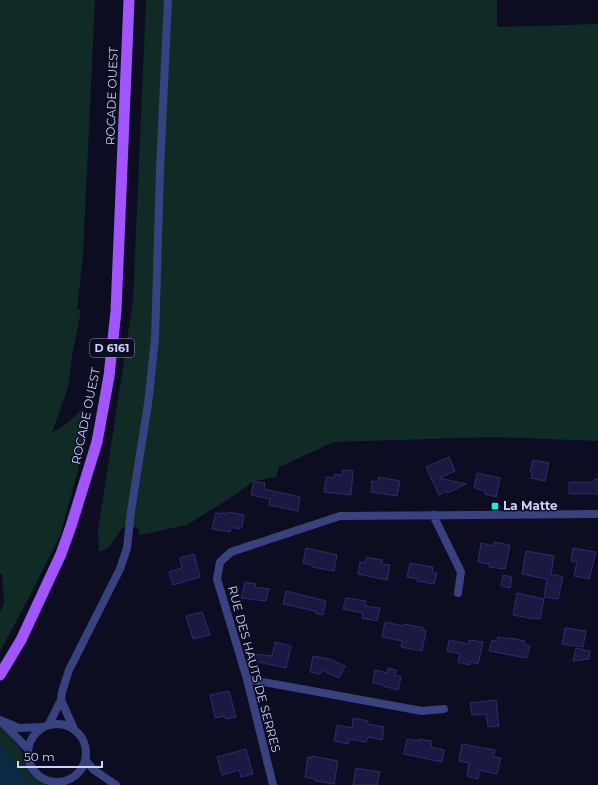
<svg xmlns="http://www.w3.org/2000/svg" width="598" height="785" font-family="Montserrat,sans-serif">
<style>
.green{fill:#102b26}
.water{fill:#0b2942}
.building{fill:#1b1942;stroke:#2d2b6e}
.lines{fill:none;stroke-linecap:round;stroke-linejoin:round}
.minor{stroke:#384280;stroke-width:8}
.primary{stroke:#a255fe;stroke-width:11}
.poi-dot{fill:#01f7e6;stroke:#0d0d21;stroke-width:1.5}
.labels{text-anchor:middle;stroke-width:3;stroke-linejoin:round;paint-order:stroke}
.shield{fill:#0d0d21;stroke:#9496bc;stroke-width:1}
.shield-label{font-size:11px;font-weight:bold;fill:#ced0ff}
.street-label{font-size:12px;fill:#ced0ff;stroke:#0d0d21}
.poi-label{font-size:12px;font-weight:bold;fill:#ced0ff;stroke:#0d0d21;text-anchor:start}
</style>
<rect width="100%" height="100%" fill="#0d0d21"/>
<path class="green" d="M0,0h95l-12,255 -6,54 4,1 -9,47 -4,30 -16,46 18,-12 13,-13 -2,51 -21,77 -37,73 -23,42v-39l4,-9 -2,-29h-2z
M146,0h351v27l101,-3v417l-106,-4 -158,5 -55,25 -3,10 -22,4 -27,19 -40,25 -47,10 -2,-8h-15l-15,21 -9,4 -1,-21 35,-229z
M0,725l21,24 5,14 33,22h-30l-29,-43z"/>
<path class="water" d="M0,742l27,40 2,3h-29z"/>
<path class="building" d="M449,457l6,14 -16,7 27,6 -19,9 -1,-2 -7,4 -13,-28z
M533,460l16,3 -4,18 -14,-3 1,-5 -2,-1z
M343,470l10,1 -2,24 -27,-3 2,-15 8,1v-4l8,1z
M477,473l23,5 -4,19 -11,-3v-3l-11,-3z
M379,477l21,4 -3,15 -26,-4 1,-11 6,1z
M598,478v16h-29v-12h22z
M254,481l11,2 -1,6 36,8 -2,14 -29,-6 1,-6 -19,-4z
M222,512l6,2 1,-2 15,3 -2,12 -3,-1v3l-8,-2 -1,5 -18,-3 4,-16 6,1z
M494,542l16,3 -5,24 -16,-2 1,-3 -12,-2 3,-19 13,3z
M306,548l31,7 -3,16 -22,-4v-2l-9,-2z
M573,548l23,4 -7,27 -15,-3 3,-14 -6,-1z
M526,551l28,5 -3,18 12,3 -5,22 -14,-2 3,-18 -25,-5z
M194,554l6,23 -27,8 -4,-13 13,-4 -2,-10z
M366,557l16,3 -1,4 9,1 -3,15 -29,-6 2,-12 5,1z
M410,563l23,4 -1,5 5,1 -3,11 -17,-3 1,-2 -11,-2z
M503,575l9,2 -2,11 -9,-2z
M245,582l11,2 -1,3 14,2 -3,12 -25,-3z
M286,591l40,10 -3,14 -8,-2v-2l-32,-7z
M517,593l27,6 -4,20 -5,-1v1l-22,-4z
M346,598l20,3 -1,5 15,2 -3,13 -15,-3 1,-5 -20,-4z
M202,612l8,23 -17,4 -7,-23z
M385,622l19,4v-2l20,4 -1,2 3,1 -4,20 -21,-4 1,-6 -20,-4z
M565,628l21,3 -3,16 -21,-3z
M498,637l12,2v-1l15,3 -1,3 6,2 -3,12 -38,-7 3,-11 5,1z
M449,640l19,4 1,-4 14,2 -5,22 -8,-2 -1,3 -11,-3 2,-8 -13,-3z
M275,642l16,4 -5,22 -32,-7 1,-7 17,2z
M576,648l14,3 -1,8 -16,2z
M313,656l17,3 15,7 -6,12 -18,-8 -1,4 -10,-2z
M388,668l8,2 -1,5 6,2 -3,13 -15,-4v-1l-10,-2 2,-13 12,3z
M229,691l7,26 -10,2 -1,-3 -10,2 -5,-23z
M496,700l3,26 -11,1 -2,-13 -14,1 -2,-12z
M353,718l15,3v3l16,3 -2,13 -14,-3 -2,5 -17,-3 -1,5 -14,-3 3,-16 15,3z
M407,739l12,2v-2l13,2 -1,6 13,3 -2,12 -38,-8z
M462,744l33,6 -2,7 8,1 -4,16 -18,-4 -1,9 -11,-3 2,-13 -10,-2z
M246,749l7,25 -12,3 -2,-7 -17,5 -5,-18z
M312,756l26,5 -4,23 -19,-3v-2l-10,-2 3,-20 4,1z
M356,768l24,4 -3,13h-24z"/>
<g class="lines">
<path class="minor" d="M433,515l28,57 -3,21
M247,679l175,32 22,-2
M61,700l13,29
M28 753a29 29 0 1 1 58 0a29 29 0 1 1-58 0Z
M49,724l12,-24 1,-8 7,-22 51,-101 7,-21 4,-37 17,-107 7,-65 5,-170 8,-169
M28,749l-28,-29 19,8 24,-1
M85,760l9,10 22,15
M273,785l-26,-106 -30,-100 3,-17 11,-10 109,-36 258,-2"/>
<path class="primary" d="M0,675l21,-35 40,-86 10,-28 26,-84 12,-66 7,-65 13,-311"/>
</g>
<rect class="poi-dot" x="491" y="502" width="8" height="8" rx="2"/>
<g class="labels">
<rect class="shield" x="90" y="339" width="44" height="18" rx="3"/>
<g class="shield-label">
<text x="112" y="352">D 6161</text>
</g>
<g class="street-label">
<text transform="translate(112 96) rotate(-88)" y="4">ROCADE OUEST</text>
<text transform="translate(86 416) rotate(-78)" y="4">ROCADE OUEST</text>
<text transform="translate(254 669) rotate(75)" y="4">RUE DES HAUTS DE SERRES</text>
</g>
<g class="poi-label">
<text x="503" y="510">La Matte</text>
</g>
</g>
<path d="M18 761v6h84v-6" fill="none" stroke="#ced0ff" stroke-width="2"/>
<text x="24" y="761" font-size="12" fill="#ced0ff" stroke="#0d0d21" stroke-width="3" paint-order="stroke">50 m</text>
</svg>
